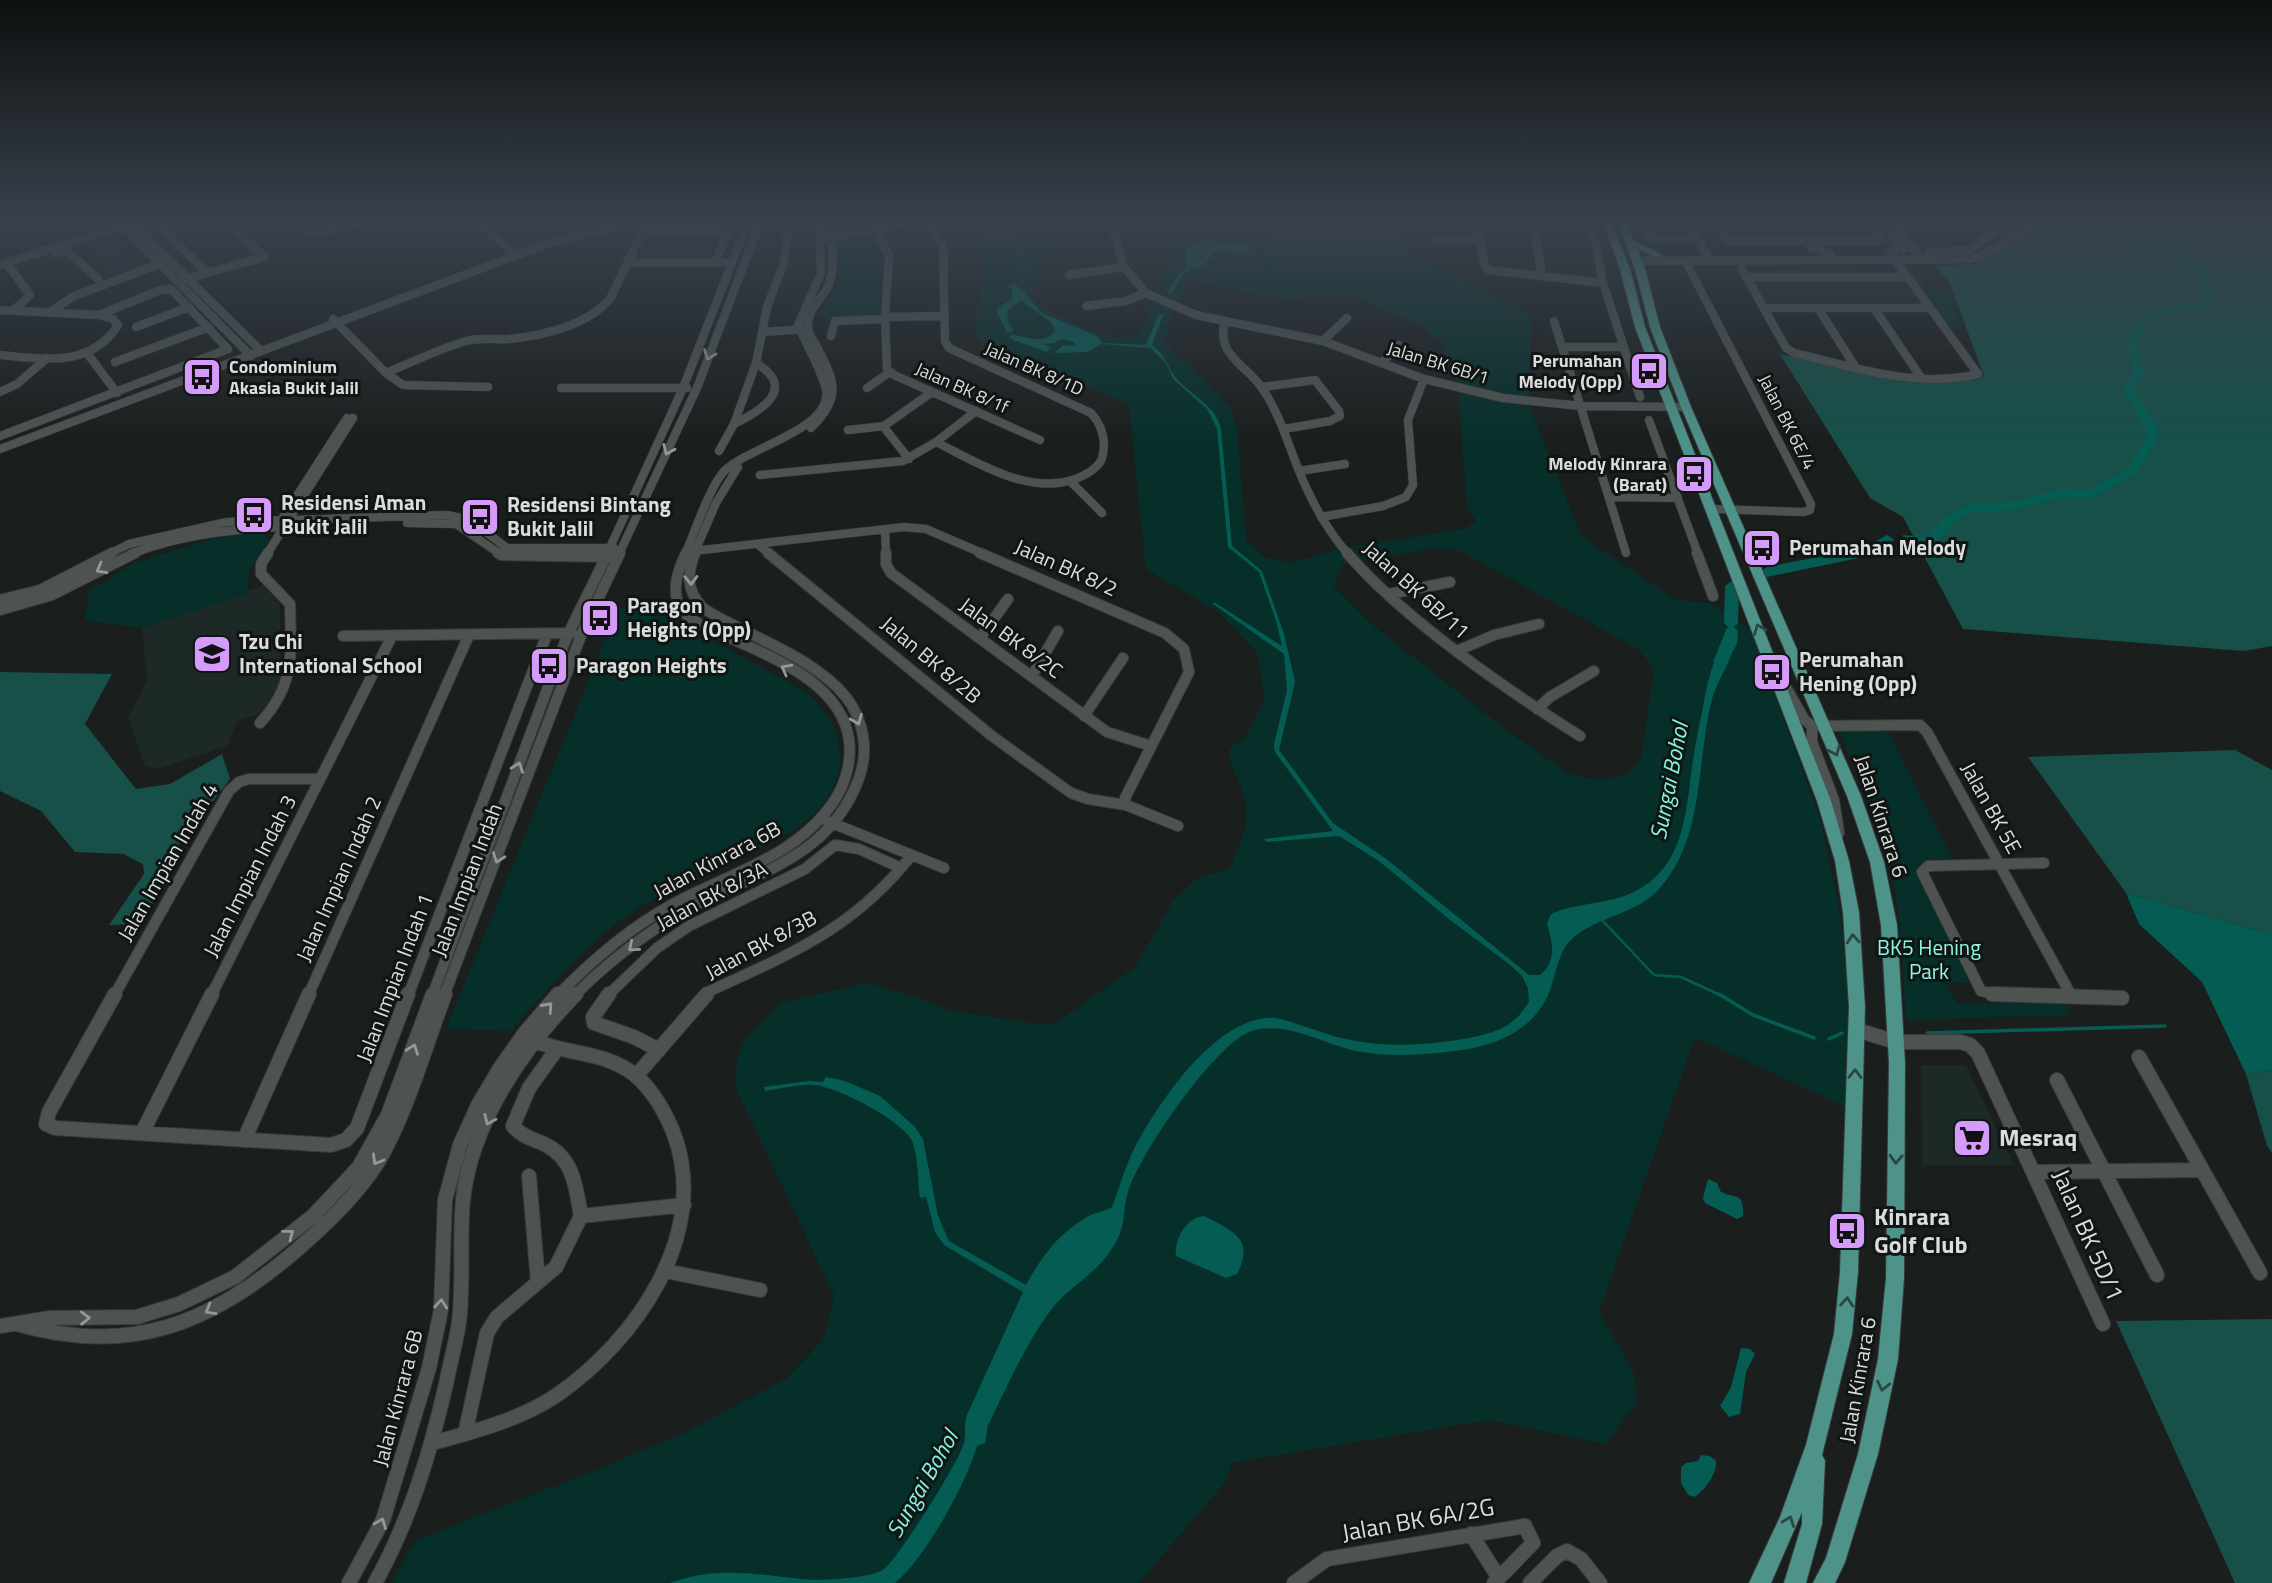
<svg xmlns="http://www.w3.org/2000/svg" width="2272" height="1583" font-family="'Titillium Web',sans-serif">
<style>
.built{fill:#1d2927}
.green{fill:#062f2a;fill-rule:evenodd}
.forest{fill:#165048}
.water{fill:#045c53}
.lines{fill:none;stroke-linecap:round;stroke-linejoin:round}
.stream-far2{stroke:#045c53;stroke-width:2}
.stream-far1{stroke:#045c53;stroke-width:2.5}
.stream{stroke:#045c53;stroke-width:3.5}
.river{fill:#045c53;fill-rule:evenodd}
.minor-far2-casing{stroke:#383b3b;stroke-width:9}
.minor-far1-casing{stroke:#383b3b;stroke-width:12}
.minor-casing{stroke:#383b3b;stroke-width:16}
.major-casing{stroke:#383b3b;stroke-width:2}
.minor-far2{stroke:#4e5352;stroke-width:8}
.minor-far1{stroke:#4e5352;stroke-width:10}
.minor{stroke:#4e5352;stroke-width:14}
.major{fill:#4d9389;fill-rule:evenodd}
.oneway{stroke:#949897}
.oneway2{stroke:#294743}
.labels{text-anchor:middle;stroke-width:6;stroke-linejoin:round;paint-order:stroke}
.far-poi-label{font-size:18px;font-weight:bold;fill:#dadddc;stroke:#111514;text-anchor:end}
.far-street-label{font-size:18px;fill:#dadddc;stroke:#111514}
.poi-label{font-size:21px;font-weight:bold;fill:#dadddc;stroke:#111514;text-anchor:start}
.street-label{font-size:21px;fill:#dadddc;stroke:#111514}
.park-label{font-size:21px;fill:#8af8e7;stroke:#111514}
.water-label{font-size:23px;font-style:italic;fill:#85f3e2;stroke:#111514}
.near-poi-label{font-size:24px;font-weight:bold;fill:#dadddc;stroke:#111514;text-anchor:start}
.near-street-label{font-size:24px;fill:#dadddc;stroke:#111514}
</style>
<rect width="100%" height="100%" fill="#1a1e1d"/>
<path class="built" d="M1710,222h168l17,23h-172z
M609,233l43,-1 72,2 -10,28h-83l4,-9 -44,-1 -13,-13z
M110,237l27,27 -26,9 -27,-27z
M1912,269l28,40h-182l-22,-39z
M262,534l7,6 -20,30 -1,21 15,-6 17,19v79l-19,30 -24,8 -9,25 -71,23 -12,-3 -17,-48 19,-37 -5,-53 -57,-8 4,-29 44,-28 93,-28z
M1921,1065h45l48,100h-92z"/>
<path class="green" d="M993,222h72c-15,20 -29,51 -32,76l8,9c24,11 73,40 98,28l30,-76 -2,-9 -19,-28h252l11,31 13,10 107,51 -2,91 52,131 95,64 34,3 41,26 70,193 20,96 9,91 -2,99 -153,-71 -96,275 35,61 3,30 -32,41 -116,-24 -258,43 -4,17 -88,103h-748l25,-43 173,-67 99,-42 99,-53 37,-39 10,-44 -97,-204c-2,-21 -2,-42 15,-59 10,-10 20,-16 27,-29l87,-20 56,16 26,11 88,14 20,-1 79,-56 39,-68 24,-21 32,-10c12,-29 23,-47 12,-79 -5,-14 -14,-25 -13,-41l16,-10 20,-38 -7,-46 -38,-41 -74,-44 -17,-165 -149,-63 -7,-21 11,-10 -5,-1 4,-78zM1197,282l88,18 55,-6 14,2 71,32 17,17 16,39 9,123 9,14 -13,8 -125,20 -46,14 -28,-6 -18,-17 -9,-110 -7,-23 -66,-65 7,-24 17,-35zM1436,548l22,2 180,99 16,20 -13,91 -16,15 -29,5 -27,-6 -65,-46 -105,-82 -25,-20 -41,-40 10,-22z
M868,233l15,20 -4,62 -61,2 19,-31 5,-19 -4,-27z
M1923,291l26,1 14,37h-13z
M262,534l7,6 -20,30 -2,24 -105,34 -57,-8 4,-29 44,-28 93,-28z
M618,608l53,1 8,12 16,10 113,62c20,19 31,35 32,64 0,61 -68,85 -113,106 -31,13 -62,28 -90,46 -49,31 -88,79 -126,122l-65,-2z
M1839,731l49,1 65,127 -30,2 -6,6 52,115 -23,1 11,21 108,-3 6,14 -165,5 -6,-95 -11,-76z"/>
<path class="forest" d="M2051,222l152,2 69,-2v424l-28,5 -281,-22 -60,-112 -33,-19 -90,-144 123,28 76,-3 5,-3 -34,-92 -14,-18 39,-2z
M0,672l112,2 -27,50 51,65 34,-5 52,-30 8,25 -54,70 7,5 -43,70 -31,1 35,-51 -1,-10 -20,-10 -48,-2 -34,-41 -41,-20z
M2235,750l37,20v165l-146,-42 -98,-136z
M2272,1070v83l-5,-7 -21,-72z
M2272,1319v264h-37l-119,-262z"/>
<path class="water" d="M1201,241l43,2 4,1 3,6 -5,3 -32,-1 -10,13 -14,4 -11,11 -8,14 -3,-1 4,-10 14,-15 -1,-18 6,-6z
M1014,284l7,5 21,24 55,23 5,7 44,2 13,-31 4,1 -11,30c16,12 15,23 26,35 15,17 38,25 43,49l11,117 30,25 22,63 11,48 -16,68 54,73 52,35 144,117h11c18,-15 12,-33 7,-52l4,-9c35,-15 68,-7 100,-33 37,-30 36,-85 43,-128 3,-18 7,-35 10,-52 4,-20 9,-45 23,-59l7,4c-5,20 -18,36 -23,57 -15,62 -6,142 -57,191 -24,22 -63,24 -85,48 -11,12 -14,36 -20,51 -21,50 -77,58 -125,61 -23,2 -46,1 -68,-3 -33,-7 -72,-32 -107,-19 -36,15 -110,123 -121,160 -7,25 0,33 -17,58 -15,24 -44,38 -61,61 -25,34 -43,76 -62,114l-3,18 -8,3c-11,38 -51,111 -82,137h-225c44,-17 85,-9 131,-4 17,2 70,0 83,-10 14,-10 76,-109 80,-126 2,-8 0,-17 2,-26l57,-125 -79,-47 -9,-13 -9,-35 -6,1c-2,-15 -2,-47 -9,-59 -12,-20 -75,-53 -98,-54 -15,-1 -33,4 -48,6l-1,-4 45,-6 14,1 3,-5 19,4 35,15 35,31 8,12 15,77 11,25 77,44c16,-29 32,-51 61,-68 8,-5 17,-5 25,-10 7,-19 13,-39 21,-56 24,-47 85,-139 144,-133 16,4 31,10 47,15 45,15 93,14 139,6 29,-5 52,-11 66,-38l-1,-13 -6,-12 -13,-12 -59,-44 -71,-59 -40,-25 -72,6 -3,-3 69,-8 -58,-79 -1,-8 13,-54 -3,-36 -71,-50 1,-2 68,44 -6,-25 -17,-49 -31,-25 -11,-118 -10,-20 -34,-30 -7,-16 -16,-15 -49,-4 -13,8 -34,1 8,-7 13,-1v-3l-13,-3 -7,4 -12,1 8,4 -4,4 -34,-12 -4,-3 3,-3c15,3 31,11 44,-3l-6,-10 -29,-20 -13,9 -1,9 6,12 -6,2 -11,-23 16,-12v-8l-4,-4z
M2126,893l146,42v135l-26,4 -44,-92 -63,-58z
M1708,1179l9,4 4,9c16,7 23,0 22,24l-6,3 -32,-16 -2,-5z
M1204,1216c27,14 52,22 33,58l-11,4 -50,-22c-2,-16 10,-39 28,-40z
M1741,1348l9,1 5,5 -9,18 -6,42 -11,3 -9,-11 11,-19z
M1701,1455l9,1 6,5c2,11 -12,31 -22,36l-6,-2 -7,-12v-16l5,-4 12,-2z"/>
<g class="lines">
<path class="stream-far2" d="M2138,239l3,-17"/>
<path class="stream-far1" d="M1601,919l53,56 27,2 41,19"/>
<path class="stream" d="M1719,994l34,21 61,23
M1927,1033l238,-7
M1829,1039l13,-6"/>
<path class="river" d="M2091,222h13l95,40 12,20 2,15 -1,7 -53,14 -14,7 -6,16 5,35 -10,13 24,40v9l-21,36 -46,24 -30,-1 -49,13 -38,2 -16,8 -25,25 -30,-4v-6l22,2 23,-23 19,-9 45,-3 49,-13 28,1 39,-22 18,-30v-9l-24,-40 10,-13c0,-12 -4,-22 -4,-33 -1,-35 51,-34 75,-43 -1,-13 -4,-24 -12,-34z
M1887,535l7,4 -2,3 -19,13 -106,22 -7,-5 7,-5 97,-19z
M1732,581l7,5 -1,37 -4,4 4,4 -1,13 -12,21 -5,1 -7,-5c5,-9 12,-31 15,-34l-4,-4 1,-37z"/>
<g class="minor-far2-casing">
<path id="minor-far2" d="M131,222l130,129
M179,222l-14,6v4l42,40
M297,222l15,12 48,-12
M478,222l37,32
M927,222l16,23 2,96 4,7 142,65c11,12 16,29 11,45 -3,10 -15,16 -24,20 -48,19 -100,-15 -142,-36
M1111,222l13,45 22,26 50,22 127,26 101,38 79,19 78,8 105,1
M1477,222l7,42 5,6 114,13
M1533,222l9,54
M1533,222h55
M1588,222l6,14 9,47 37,114
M1644,222l6,13 6,3 43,1
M1690,222l17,33
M1717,222l10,18 4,1h146l3,-3 -12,-16
M1883,222l20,28
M1894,222l23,32 -1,6
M120,223l131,133
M875,230l14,25 -4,62 2,52 7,6 146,65
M644,232l83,1 -12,30
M826,239l83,-17
M1434,239h46
M1806,241l5,6 19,7
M56,253l11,-2 31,28
M1929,253l39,-3 44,-28
M1638,261l331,-2 14,-4 56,-33
M1686,262l125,242 -1,6 -6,2 -91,-3
M629,263h103
M0,265l126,-40
M10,268l20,27 -16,15
M1742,269l44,79 8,5c61,14 121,36 184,21l-87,-120 9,-9
M1069,275l55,-8
M1747,277h160
M181,280l84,-23 -41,-35
M1086,306l40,-5 20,-8
M1764,308h166
M1818,308l38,60
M1874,308l48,71
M0,310l99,5 14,4 5,6c-27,43 -74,34 -118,30
M50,312l24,-16 91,-34
M885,317l59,-1
M333,319l53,54 17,12 85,2
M1554,321l72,232
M1224,322c-6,36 21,41 38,66 16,23 25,52 35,78 13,33 28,62 51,88
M136,327l53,-20
M763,332l42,-3
M831,336l4,-15 50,-2
M1323,341l24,-23
M1562,347h60
M87,353l30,40
M115,362l94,-35
M1382,363l17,-18
M386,373c26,-11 53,-24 80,-32 13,-4 29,-1 43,-2 33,-3 81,-14 102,-42l36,-75
M1262,387l53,-7 24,31 1,5 -10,5 -46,8
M561,388h126
M867,388l23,-16
M0,392l17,-8 30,-26
M1649,420l49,134
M734,424c29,-14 63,-36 22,-61
M883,426l26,33
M811,428c33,-32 23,-48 4,-85 -4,-6 -8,-12 -7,-20 1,-15 14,-24 20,-37 9,-20 3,-43 1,-64
M848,430l36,-4 48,-34
M0,436l228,-87 -57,-60 -11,1 -61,25
M0,449l552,-207 62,-15 139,-5
M719,451l15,-27 22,-61 11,-56 16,-42 5,-29 -8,-14
M1299,471l46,-7
M760,475l143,-14 33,-19 40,-31
M1072,483l30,30
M1610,497l68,1
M1321,517l62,-11 23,-9 7,-12 -5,-65 16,-41
M280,522l67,-104
M407,523l49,1 44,30
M885,530l1,24
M757,544l13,10
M693,551l211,-24 22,2 58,25
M109,554l20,-10 98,-22 220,-7 23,5 37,28h107
M131,554c56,-22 116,-26 176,-28
M267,554l86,-136
M607,554l76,-166 65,-166
M619,554l78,-166 63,-166
M685,554c10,-22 22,-60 36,-79 19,-27 111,-43 105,-85 -3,-17 -21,-48 -28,-65l23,-52 -2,-51
M694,554l22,-51 22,-36"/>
</g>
<g class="minor-far1-casing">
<path id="minor-far1" d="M498,553l3,2 110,2
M768,553l224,183 79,57 17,6 38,6 52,21
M886,553v11l5,9 216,159 44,14
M980,553l185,80 19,16 5,23 -64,126 1,7
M1347,553c59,68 157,135 233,183
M1697,553l16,43
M1389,594l61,-12
M0,600l40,-10 72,-37
M0,610l52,-15 83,-42
M343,636l229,-3
M980,638l28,-39
M1457,651l37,-16 45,-11
M1032,676l26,-45
M1780,677l24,42 8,7 108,-1 7,7 144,263
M1537,709l13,-12 44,-26
M1084,716l39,-58
M260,723c36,-39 31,-70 30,-119l-29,-30v-10l7,-11
M1812,726v16l22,58 5,33
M827,821l117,47
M114,996l115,-205 10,-9 10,-3h71
M211,996l181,-360
M308,996l161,-361
M408,996l139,-362
M432,996l136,-362 40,-81
M444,996l138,-363 38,-80
M557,996c34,-35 72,-68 116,-92 54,-30 121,-46 159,-100 13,-18 20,-42 17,-64 -8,-61 -87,-86 -134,-109 -13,-6 -32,-13 -37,-28 -6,-17 1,-35 8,-50
M574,996c30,-30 64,-57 100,-79 70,-42 155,-54 185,-139 10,-27 5,-58 -13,-81 -26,-32 -71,-51 -107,-69 -12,-7 -26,-12 -37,-21 -16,-18 -15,-33 -7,-54
M607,996l50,-48 32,-22 116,-57 30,-24 24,4 42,19
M706,996l4,-5c82,-38 143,-62 201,-135
M2004,996l-23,-5 -59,-119 6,-6 116,-3"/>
</g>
<g class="minor-casing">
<path id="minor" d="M115,994l-66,118 -3,12 9,4 276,17 15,-5 11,-12 51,-134
M609,994l-16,23 1,6 40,14 25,13
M1992,994l130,4
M1857,1030l39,12h65l9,3 8,8 125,271
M557,1049l-28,39 -16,38c9,11 21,13 33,19 28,14 30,43 35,71
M2139,1057l121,216
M636,1076l71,-82
M2057,1080l100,195
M142,1133l70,-139
M244,1140l65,-146
M2035,1172l167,-2
M529,1176l9,106
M665,1271l95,19
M17,1324c114,33 196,-1 282,-76 29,-26 58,-53 79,-86 28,-47 47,-115 67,-168
M0,1326l50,-8 87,-1 42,-13 56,-27 78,-61 46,-49 29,-52 45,-121
M465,1434l22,-101 10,-16 59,-50 25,-51 103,-11
M433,1443c42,-12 87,-23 124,-48 79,-55 152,-159 118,-258 -8,-22 -22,-47 -40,-62 -32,-25 -71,-20 -105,-36
M1471,1534l28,44
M349,1583l34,-63 46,-152 12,-58 4,-110 15,-55 18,-40 22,-37 24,-34 34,-40
M375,1583c35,-63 55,-129 71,-199 4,-21 10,-41 13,-62 5,-41 0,-81 4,-122 8,-77 60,-152 113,-206
M1294,1583l33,-24 198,-33 8,17 -39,40
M1530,1583l27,-27 10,-5 14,8 19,24"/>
</g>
<g class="major-casing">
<path id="major" d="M1603,222h8l19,47 15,58 186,474 18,60 10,51 6,95 -7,265 -6,62 -30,121 3,6 -3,63 -16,59h-22l18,-59v-12l-31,71h-22l31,-66 26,-72 28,-111 6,-62 9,-265 -6,-95 -8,-51 -18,-60 -182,-474 -15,-58z
M1618,222h8l7,18 29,15 -8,2 -17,-9 8,21 15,58 31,80 170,389 23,66 13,63 8,138 -1,215 -6,81 -20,95 -33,108 -10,21h-22l13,-25 32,-104 20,-95 8,-81 3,-215 -8,-138 -11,-63 -23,-66 -166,-389 -31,-80 -15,-58z"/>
</g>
<use href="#minor-far2" class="minor-far2"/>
<use href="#minor-far1" class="minor-far1"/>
<use href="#minor" class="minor"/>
<use href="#major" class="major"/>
</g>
<defs><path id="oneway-chevron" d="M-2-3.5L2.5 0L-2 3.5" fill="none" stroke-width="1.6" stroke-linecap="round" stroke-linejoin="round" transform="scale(1.75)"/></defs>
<g class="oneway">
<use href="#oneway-chevron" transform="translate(709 355) rotate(111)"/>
<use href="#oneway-chevron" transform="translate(668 450) rotate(114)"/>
<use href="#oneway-chevron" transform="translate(101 569) rotate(151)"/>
<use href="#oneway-chevron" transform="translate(691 580) rotate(89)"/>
<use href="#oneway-chevron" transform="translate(786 669) rotate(-152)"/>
<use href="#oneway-chevron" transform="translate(857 720) rotate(68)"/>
<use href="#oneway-chevron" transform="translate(518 767) rotate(-70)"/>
<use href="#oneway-chevron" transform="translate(498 858) rotate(110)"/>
<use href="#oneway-chevron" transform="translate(633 947) rotate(140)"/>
<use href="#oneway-chevron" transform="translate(548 1007) rotate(-48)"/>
<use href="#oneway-chevron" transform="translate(413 1049) rotate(-70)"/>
<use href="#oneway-chevron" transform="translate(489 1120) rotate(114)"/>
<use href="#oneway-chevron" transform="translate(377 1160) rotate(120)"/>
<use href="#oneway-chevron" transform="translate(289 1234) rotate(-38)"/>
<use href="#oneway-chevron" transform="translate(441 1304) rotate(-85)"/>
<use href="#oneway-chevron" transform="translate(210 1310) rotate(150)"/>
<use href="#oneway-chevron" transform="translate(85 1318) rotate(-1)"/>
<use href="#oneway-chevron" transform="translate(381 1523) rotate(-69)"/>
</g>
<g class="oneway2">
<use href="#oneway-chevron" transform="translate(1759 629) rotate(-111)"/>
<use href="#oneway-chevron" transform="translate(1835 751) rotate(67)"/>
<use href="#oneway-chevron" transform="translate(1853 939) rotate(-94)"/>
<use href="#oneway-chevron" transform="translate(1855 1074) rotate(-89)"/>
<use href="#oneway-chevron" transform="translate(1896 1159) rotate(92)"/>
<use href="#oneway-chevron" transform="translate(1847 1302) rotate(-85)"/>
<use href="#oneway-chevron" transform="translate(1883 1386) rotate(102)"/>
<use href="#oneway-chevron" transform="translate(1789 1521) rotate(-69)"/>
</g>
<linearGradient id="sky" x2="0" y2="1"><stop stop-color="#0e1010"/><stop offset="0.5" stop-color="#38414c"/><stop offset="1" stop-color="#38414c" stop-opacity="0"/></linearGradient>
<rect width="2272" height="443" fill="url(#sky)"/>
<defs>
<g id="bus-square" transform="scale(2.0125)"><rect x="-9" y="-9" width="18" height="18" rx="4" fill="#d59bfa" stroke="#111514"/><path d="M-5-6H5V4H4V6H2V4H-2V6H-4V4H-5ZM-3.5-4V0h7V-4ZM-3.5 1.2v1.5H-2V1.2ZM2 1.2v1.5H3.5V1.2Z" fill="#111"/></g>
<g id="school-square" transform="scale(2.0125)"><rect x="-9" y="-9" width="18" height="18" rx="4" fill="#d59bfa" stroke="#111514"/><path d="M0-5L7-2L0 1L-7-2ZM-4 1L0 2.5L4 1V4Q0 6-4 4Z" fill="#111"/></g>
<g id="supermarket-square" transform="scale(2.0125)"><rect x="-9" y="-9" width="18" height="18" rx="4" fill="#d59bfa" stroke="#111514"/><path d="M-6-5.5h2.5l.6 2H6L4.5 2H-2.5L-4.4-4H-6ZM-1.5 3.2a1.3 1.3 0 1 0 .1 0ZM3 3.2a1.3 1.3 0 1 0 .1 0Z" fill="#111"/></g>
</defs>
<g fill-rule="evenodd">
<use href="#bus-square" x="1649" y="371"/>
<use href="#bus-square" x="202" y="377"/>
<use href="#bus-square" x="1694" y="474"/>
<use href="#bus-square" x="254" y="515"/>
<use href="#bus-square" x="480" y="517"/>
<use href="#bus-square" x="1762" y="548"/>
<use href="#bus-square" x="600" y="618"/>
<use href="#school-square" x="212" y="654"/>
<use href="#bus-square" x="549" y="666"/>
<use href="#bus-square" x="1772" y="672"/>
<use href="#supermarket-square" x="1972" y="1138"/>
<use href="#bus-square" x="1847" y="1231"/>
</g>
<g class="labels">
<g class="far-poi-label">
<text x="1622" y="367">Perumahan<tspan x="1622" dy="21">Melody (Opp)</tspan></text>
<text x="229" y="373" text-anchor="start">Condominium<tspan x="229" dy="21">Akasia Bukit Jalil</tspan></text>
<text x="1667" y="470">Melody Kinrara<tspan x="1667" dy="21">(Barat)</tspan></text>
</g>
<g class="far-street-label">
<text transform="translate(1438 363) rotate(17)" y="6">Jalan BK 6B/1</text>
<text transform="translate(1034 369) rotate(24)" y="6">Jalan BK 8/1D</text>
<text transform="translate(962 388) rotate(24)" y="6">Jalan BK 8/1f</text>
<text transform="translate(1787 422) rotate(63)" y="6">Jalan BK 6E/4</text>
</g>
<g class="poi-label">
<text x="281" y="510">Residensi Aman<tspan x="281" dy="24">Bukit Jalil</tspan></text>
<text x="507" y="512">Residensi Bintang<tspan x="507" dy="24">Bukit Jalil</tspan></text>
<text x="1789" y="555">Perumahan Melody</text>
<text x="627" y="613">Paragon<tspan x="627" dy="24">Heights (Opp)</tspan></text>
<text x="239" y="649">Tzu Chi<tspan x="239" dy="24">International School</tspan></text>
<text x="1799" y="667">Perumahan<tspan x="1799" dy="24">Hening (Opp)</tspan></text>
<text x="576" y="673">Paragon Heights</text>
</g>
<g class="street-label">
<text transform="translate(1066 568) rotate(24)" y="7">Jalan BK 8/2</text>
<text transform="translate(1416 590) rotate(42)" y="7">Jalan BK 6B/11</text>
<text transform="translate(1011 638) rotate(36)" y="7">Jalan BK 8/2C</text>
<text transform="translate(931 660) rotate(40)" y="7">Jalan BK 8/2B</text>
<text transform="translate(1991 808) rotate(61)" y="7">Jalan BK 5E</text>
<text transform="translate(1881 816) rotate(72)" y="7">Jalan Kinrara 6</text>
<text transform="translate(717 860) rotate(-28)" y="7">Jalan Kinrara 6B</text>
<text transform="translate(168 862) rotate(-60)" y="7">Jalan Impian Indah 4</text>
<text transform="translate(250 876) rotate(-63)" y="7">Jalan Impian Indah 3</text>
<text transform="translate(339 879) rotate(-66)" y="7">Jalan Impian Indah 2</text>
<text transform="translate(467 880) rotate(-69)" y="7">Jalan Impian Indah</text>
<text transform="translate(712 896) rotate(-28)" y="7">Jalan BK 8/3A</text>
<text transform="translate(761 945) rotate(-28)" y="7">Jalan BK 8/3B</text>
<text transform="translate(395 978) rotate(-69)" y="7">Jalan Impian Indah 1</text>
<text transform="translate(1858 1380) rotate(-80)" y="7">Jalan Kinrara 6</text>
<text transform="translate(398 1398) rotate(-75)" y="7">Jalan Kinrara 6B</text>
</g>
<g class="park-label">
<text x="1929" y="955">BK5 Hening<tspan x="1929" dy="24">Park</tspan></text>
</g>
<g class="water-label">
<text transform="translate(1669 781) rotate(-79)" y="8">Sungai Bohol</text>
<text transform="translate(922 1484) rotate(-60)" y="8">Sungai Bohol</text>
</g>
<g class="near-poi-label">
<text x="1999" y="1146">Mesraq</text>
<text x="1874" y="1225">Kinrara<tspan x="1874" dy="28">Golf Club</tspan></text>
</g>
<g class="near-street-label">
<text transform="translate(2088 1235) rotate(66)" y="8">Jalan BK 5D/1</text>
<text transform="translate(1418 1520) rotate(-10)" y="8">Jalan BK 6A/2G</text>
</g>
</g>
</svg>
